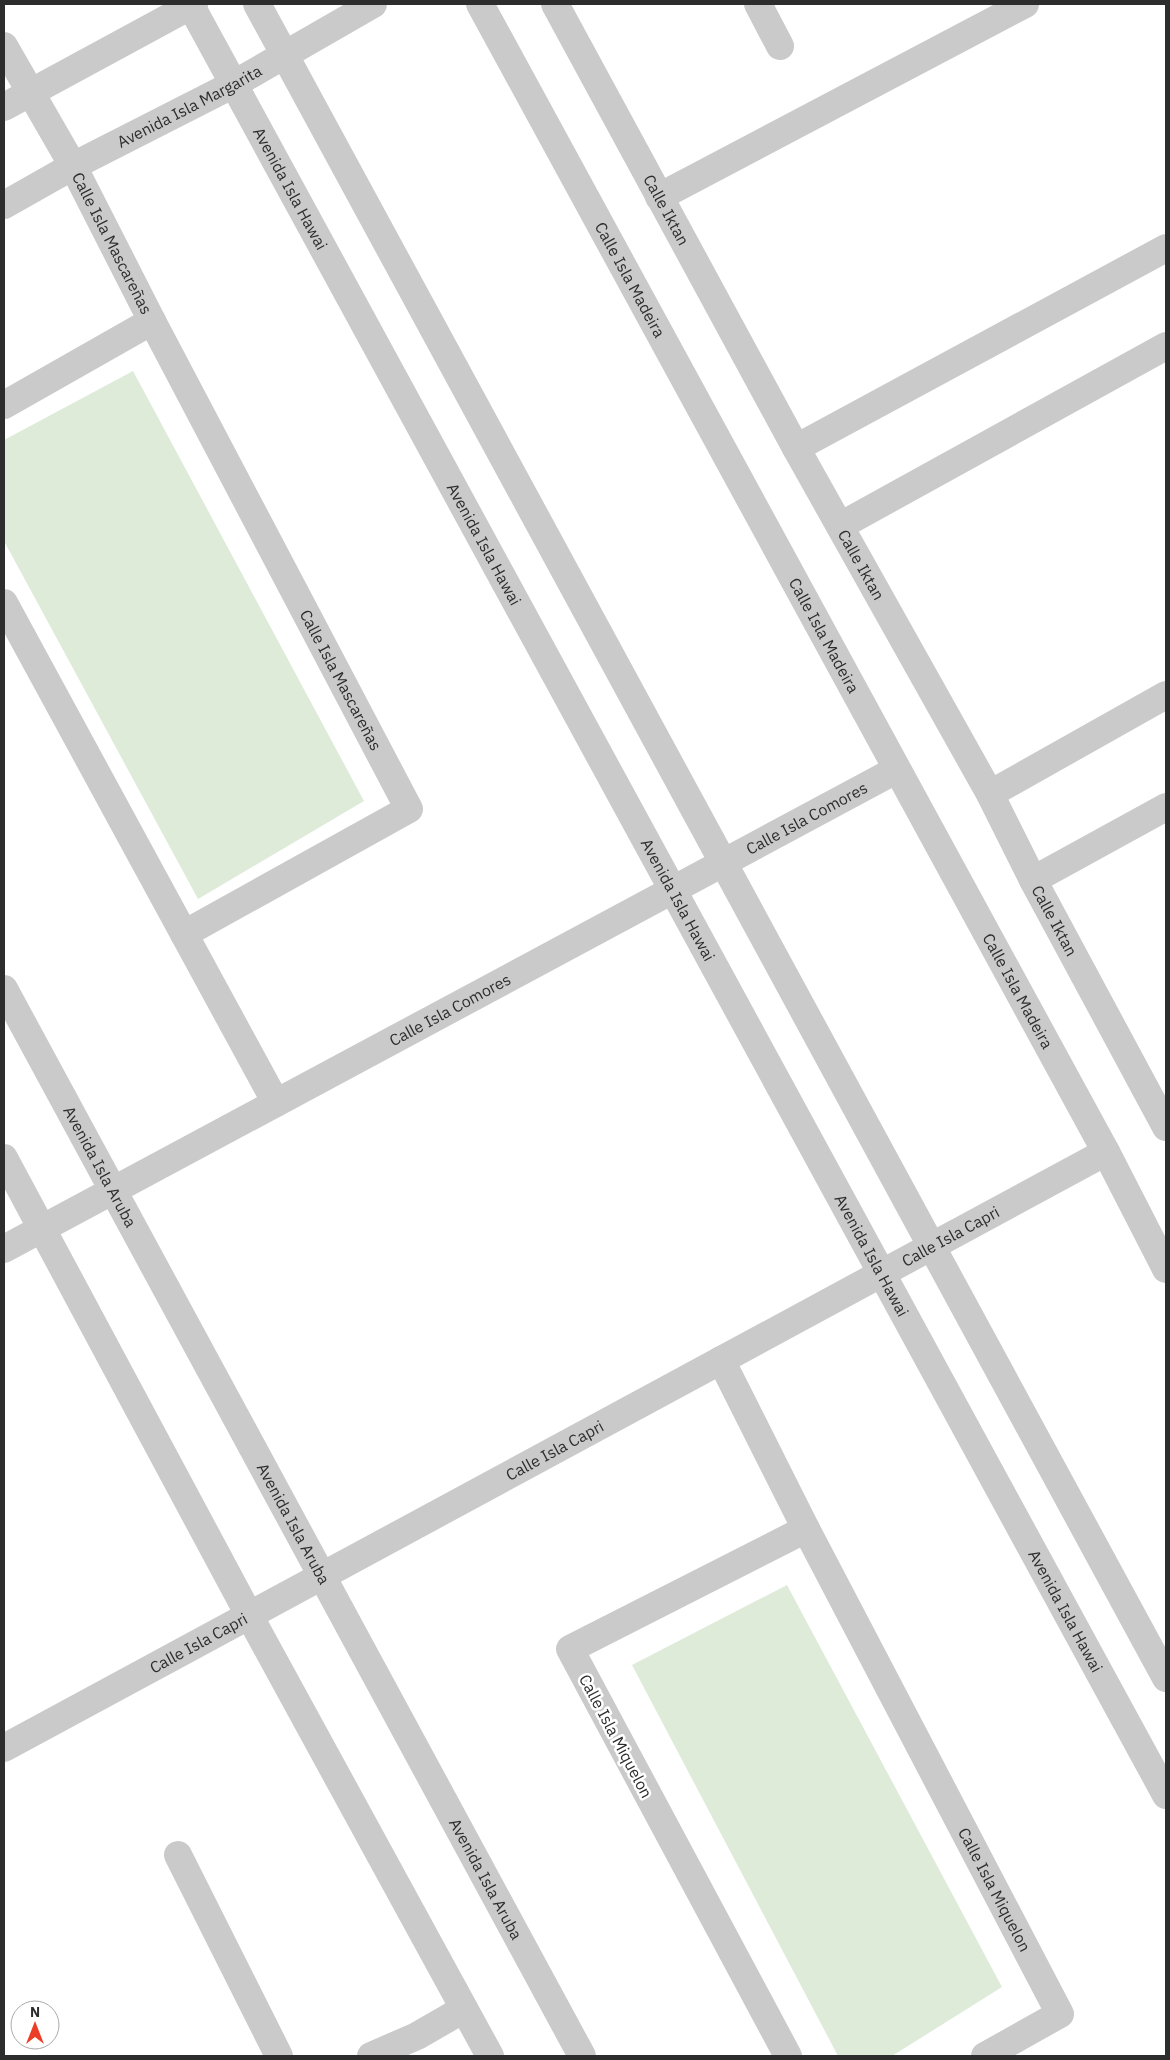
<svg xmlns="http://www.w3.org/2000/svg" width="1170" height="2060" font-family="'IBM Plex Sans',sans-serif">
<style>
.green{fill:#dfebd9}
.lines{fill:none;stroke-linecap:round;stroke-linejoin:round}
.minor{stroke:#cacaca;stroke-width:28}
.labels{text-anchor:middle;stroke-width:5;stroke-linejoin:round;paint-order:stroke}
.street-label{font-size:16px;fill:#2d2d2d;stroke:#fff}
</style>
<rect width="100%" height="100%" fill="#fff"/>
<path class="green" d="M133,371l231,430 -166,98 -194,-358v-101z
M787,1585l215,402 -110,69h-54l-206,-391z"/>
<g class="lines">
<g class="minor">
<path id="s1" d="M190,4l976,1791"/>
<path d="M257,4l909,1674"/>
<path id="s2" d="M480,4l626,1148 60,117"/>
<path id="s3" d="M555,4l241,444 194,346 43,86 133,247"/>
<path d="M758,4l22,42"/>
<path id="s4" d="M4,46l69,120 79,155 257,488 -225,125"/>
<path d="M4,107l190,-103"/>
<path d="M659,197l366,-193"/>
<path id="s5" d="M4,205l69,-39 161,-82 139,-80"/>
<path d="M4,405l148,-84"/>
<path d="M796,448l370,-200"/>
<path d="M840,526l326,-180"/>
<path d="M4,603l272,500"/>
<path d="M990,794l176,-99"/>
<path d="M1033,880l133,-73"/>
<path id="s6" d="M4,989l578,1067"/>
<path d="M4,1158l245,457 241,441"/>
<path id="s7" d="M4,1249l892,-479"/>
<path id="s8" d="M721,1360l85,169 254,485 -75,42"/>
<path id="s9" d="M4,1748l1102,-596"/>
<path d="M178,1855l101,201"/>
<path d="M371,2056l46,-20 47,-27"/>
<path d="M788,2056l-218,-407 236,-120"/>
</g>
</g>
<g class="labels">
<g class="street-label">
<text dy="6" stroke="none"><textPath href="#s5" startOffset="210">Avenida Isla Margarita</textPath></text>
<text dy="6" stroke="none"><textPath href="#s1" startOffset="210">Avenida Isla Hawai</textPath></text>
<text dy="6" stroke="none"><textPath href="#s3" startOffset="234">Calle Iktan</textPath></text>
<text dy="6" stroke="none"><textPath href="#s4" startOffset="225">Calle Isla Mascareñas</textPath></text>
<text dy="6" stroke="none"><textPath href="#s2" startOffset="314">Calle Isla Madeira</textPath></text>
<text dy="6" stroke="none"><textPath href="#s1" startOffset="615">Avenida Isla Hawai</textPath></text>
<text dy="6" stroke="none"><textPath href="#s3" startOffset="639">Calle Iktan</textPath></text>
<text dy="6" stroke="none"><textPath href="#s2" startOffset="719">Calle Isla Madeira</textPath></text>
<text dy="6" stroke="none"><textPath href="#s4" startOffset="718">Calle Isla Mascareñas</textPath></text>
<text dy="6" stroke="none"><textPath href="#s7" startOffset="911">Calle Isla Comores</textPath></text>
<text dy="6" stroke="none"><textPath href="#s1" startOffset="1020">Avenida Isla Hawai</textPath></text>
<text dy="6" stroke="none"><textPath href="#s3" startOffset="1044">Calle Iktan</textPath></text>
<text dy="6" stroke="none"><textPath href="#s2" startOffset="1124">Calle Isla Madeira</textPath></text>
<text dy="6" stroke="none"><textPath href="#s7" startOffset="506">Calle Isla Comores</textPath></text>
<text dy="6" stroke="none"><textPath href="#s6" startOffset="202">Avenida Isla Aruba</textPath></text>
<text dy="6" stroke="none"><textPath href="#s9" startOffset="1076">Calle Isla Capri</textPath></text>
<text dy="6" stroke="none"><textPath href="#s1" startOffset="1425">Avenida Isla Hawai</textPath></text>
<text dy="6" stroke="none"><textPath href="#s9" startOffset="626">Calle Isla Capri</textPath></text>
<text dy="6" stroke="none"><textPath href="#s6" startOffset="608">Avenida Isla Aruba</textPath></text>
<text dy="6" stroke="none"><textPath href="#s1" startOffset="1830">Avenida Isla Hawai</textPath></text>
<text dy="6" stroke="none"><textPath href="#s9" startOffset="221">Calle Isla Capri</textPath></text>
<text transform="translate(616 1736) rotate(62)" y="6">Calle Isla Miquelon</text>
<text dy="6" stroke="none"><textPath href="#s6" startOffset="1012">Avenida Isla Aruba</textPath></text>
<text dy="6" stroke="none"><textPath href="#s8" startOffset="596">Calle Isla Miquelon</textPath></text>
</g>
</g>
<rect width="1170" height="2060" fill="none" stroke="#2d2d2d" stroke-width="10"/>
<g transform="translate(35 2025)"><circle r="24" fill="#ffffff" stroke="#ababab"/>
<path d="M0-4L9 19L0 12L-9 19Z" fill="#ec3e26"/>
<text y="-8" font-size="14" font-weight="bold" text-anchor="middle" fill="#2d2d2d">N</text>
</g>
</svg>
